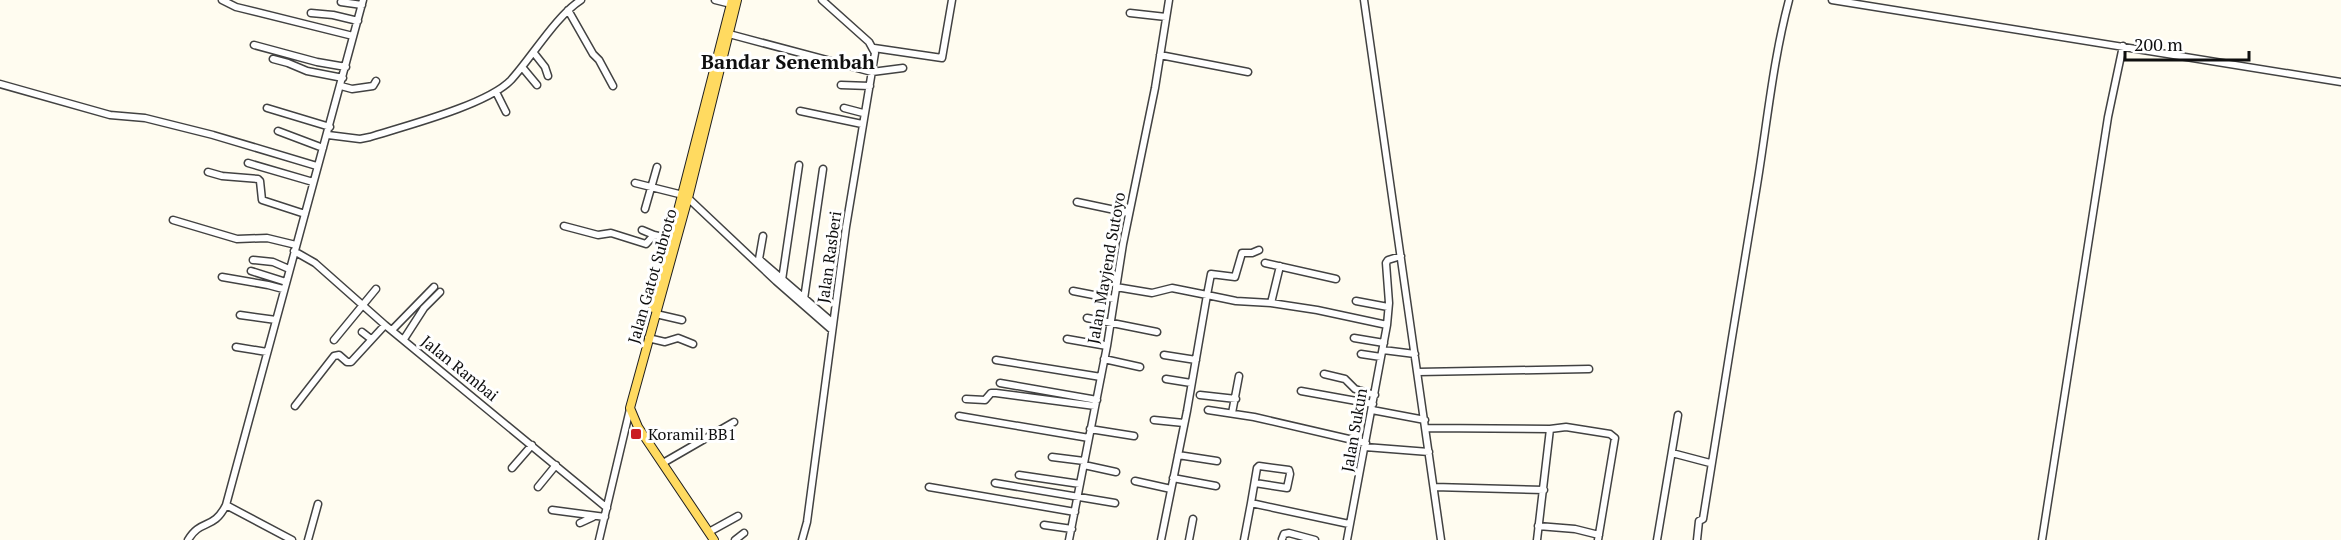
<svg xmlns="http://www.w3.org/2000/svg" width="2341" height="540" font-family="'PT Serif',serif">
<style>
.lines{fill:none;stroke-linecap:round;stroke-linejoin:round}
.minor-casing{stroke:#424242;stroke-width:9}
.major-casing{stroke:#202020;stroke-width:10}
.minor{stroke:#fff;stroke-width:6}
.major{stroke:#ffda60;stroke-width:8}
.poi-dot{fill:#ca1b22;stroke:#fff;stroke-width:2}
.labels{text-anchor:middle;stroke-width:6;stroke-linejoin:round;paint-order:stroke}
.street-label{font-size:16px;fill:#0f0f0f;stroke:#fff}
.poi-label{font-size:16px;fill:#0f0f0f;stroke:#fff;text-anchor:start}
.quarter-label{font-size:20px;font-weight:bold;fill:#0f0f0f;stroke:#fff}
</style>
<rect width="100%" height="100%" fill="#fffcf0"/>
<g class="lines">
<g class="minor-casing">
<path id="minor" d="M222,0l14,7 117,29
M715,0l16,4
M1364,0l77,540
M1832,0l509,82
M341,2l21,3
M568,10l25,44 6,6 14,26
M311,13l22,2 25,6
M1130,13l36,4
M729,34l143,38 31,-4
M254,45l63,17 29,5
M874,48l68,10 10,-58
M534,53l11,14 3,9
M1160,55l88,17
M273,59l15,4 19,8 36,7
M522,67l15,18
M0,84l110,31 35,3 68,17 104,31
M841,85l29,1
M341,86l11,3 21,-3 3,-5
M496,92l10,20
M267,108l63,19
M844,108l19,5
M800,111l62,13
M278,131l45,17
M328,135l32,4 10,-2c35,-11 117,-32 141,-57 21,-23 45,-64 70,-80
M248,163l65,19
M208,172l14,4 36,3 2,2 2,19 43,14
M635,183l48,12 5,3 88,83 56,49
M1077,202l52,11
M645,209l12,-42
M173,220l64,19 30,-1 29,7
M564,226l34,9 13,-2 35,11 8,-9 17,4
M642,230l12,5
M763,236l-4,23 74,64
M1259,250l-7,3h-10l-7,24 -24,-3 -4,21 29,6 35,2 46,7 70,15
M294,251l21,12 70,62 222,183
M253,260l20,2 16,7
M1265,263l71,16
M251,271l35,11
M222,277l46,8 15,4
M782,280l17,-115
M1116,287l36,6 20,-5 35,7 -20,116 -26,129
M1073,291l41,8
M804,299l19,-130
M1356,301l32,6
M1271,303l9,-37
M656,314l26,6
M240,315l36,5
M1087,318l70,14
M392,330l42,-43
M362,332l9,7
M648,338l17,4 13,-4 15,6
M1354,338l30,5
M404,339l20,-31 16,-16
M1067,339l40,7
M334,340l42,-51
M236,347l31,5
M1383,350l32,4
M1361,354l20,3
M1164,355l32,5
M1104,359l36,8
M996,360l105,17
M1418,372l171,-3
M1324,374l21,5 10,10 20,6
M1166,379l25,4
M1000,383l97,17
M1301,391l72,13
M1200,395l36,4
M966,399l19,1 6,-7h5l99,13
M295,406l39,-50 5,-1 8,7h4l34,-37
M1208,410l46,7 112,26
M1372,410l53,10
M1232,413l7,-37
M959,416l130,22
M1154,420l30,3
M1426,428l124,1 -13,111
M1090,429l44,7
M1550,429l16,-2 44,7 5,4 -17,102
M1365,447l64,5
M1672,453l38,10
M1178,455l39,6
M1052,457l32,4
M663,463l71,-41
M1084,465l32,7
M512,468l20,-23
M1019,475l61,9
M1173,478l43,8
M1135,481l36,8
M995,483l120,20
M1255,483l32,5 3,-14 -1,-4 -30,-4 -2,2 -6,35 98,21
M538,487l18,-22
M929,487l146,25
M1434,487l110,3
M226,505l66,35
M552,510l53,7
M580,523l13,-6
M1044,525l28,4
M1538,526l37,3 24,6
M709,532l29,-16
M1282,539l2,-5 5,-1 26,7
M188,540c13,-22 25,-9 38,-35l137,-505
M308,540l10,-36
M599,540l31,-131
M735,540l9,-7
M802,540l5,-18 39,-295 29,-174 -6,-11 -47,-42
M1069,540l38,-194 16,-102 32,-156 14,-88
M1189,540l4,-21
M1244,540l7,-37
M1347,540l40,-215 2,-22 -3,-40 2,-3 13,-4
M1657,540l21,-125
M1697,540l2,-19 4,-2c17,-111 36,-223 54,-334 10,-61 16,-125 32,-185
M2042,540l66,-423 15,-71"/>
</g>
<g class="major-casing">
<path id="major" d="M653,308l79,-308
M714,540l-76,-113 -8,-19 58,-210 49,-198"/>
</g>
<use href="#minor" class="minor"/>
<use href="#major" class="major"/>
</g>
<rect class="poi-dot" x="630" y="428" width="12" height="12" rx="3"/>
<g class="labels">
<g class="street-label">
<text transform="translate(829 257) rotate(-82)" y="6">Jalan Rasberi</text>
<text transform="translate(1106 268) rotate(-80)" y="6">Jalan Mayjend Sutoyo</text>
<text transform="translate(652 276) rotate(-74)" y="6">Jalan Gatot Subroto</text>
<text transform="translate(460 368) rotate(39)" y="6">Jalan Rambai</text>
<text transform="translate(1354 430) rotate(-80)" y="6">Jalan Sukun</text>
</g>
<g class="poi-label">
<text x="648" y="440">Koramil BB1</text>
</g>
<g class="quarter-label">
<text x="788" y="69">Bandar Senembah</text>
</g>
</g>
<path d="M2125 51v9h124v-9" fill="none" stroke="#0f0f0f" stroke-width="3"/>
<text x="2134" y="51" font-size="18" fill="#0f0f0f" stroke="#ffffff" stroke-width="4.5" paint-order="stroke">200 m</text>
</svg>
